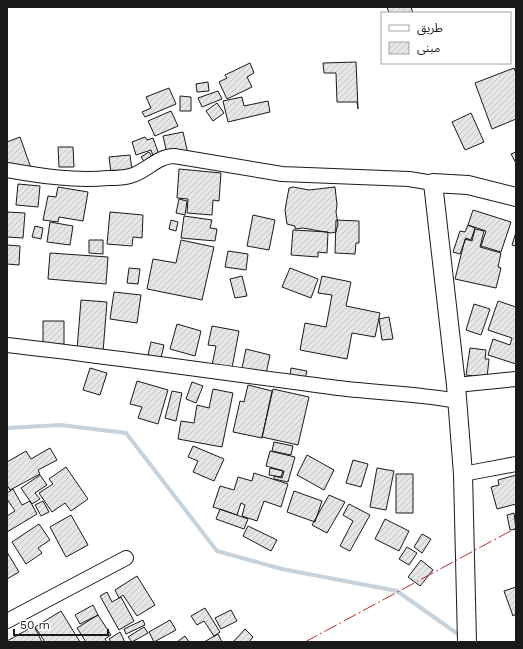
<svg xmlns="http://www.w3.org/2000/svg" width="523" height="649" font-family="'Work Sans','Noto Sans Arabic',sans-serif">
<style>
.lines{fill:none;stroke-linecap:round;stroke-linejoin:round}
.stream{stroke:#c6d2dc;stroke-width:4}
.building{fill:url(#building-hatch);stroke:#1a1a1a}
.minor-casing{stroke:#1a1a1a;stroke-width:16}
.major-casing{stroke:#1a1a1a;stroke-width:20}
.minor{stroke:#fff;stroke-width:14}
.major{stroke:#fff;stroke-width:18}
.power{stroke:#c62828;stroke-width:1;stroke-dasharray:14 3 2 3;stroke-linecap:butt}
</style>
<defs>
<pattern id="building-hatch" width="6" height="6" patternUnits="userSpaceOnUse"><rect width="6" height="6" fill="#e6e6e6"/><path d="M-1 1l2-2M0 6l6-6M5 7l2-2" fill="none" stroke="#c5c5c5"/></pattern>
</defs>
<rect width="100%" height="100%" fill="#fff"/>
<g class="lines">
<path class="stream" d="M7,428l53,-3 66,8 91,118 65,18 115,22 65,46"/>
</g>
<path class="building" d="M387,7h24l2,6h-24z
M356,62l2,47 -1,-7h-20l-1,-29h-12l-1,-10z
M250,63l4,10 -7,4 5,10 -25,12 -8,-17 8,-4 -2,-3z
M514,68l2,5v46l-24,10 -17,-46z
M208,82l1,9 -12,1 -1,-8z
M169,88l7,16 -31,13 -3,-5 9,-4 -5,-11z
M218,91l4,8 -20,8 -4,-9z
M180,96l11,1v14h-11z
M242,97l2,9 24,-5 2,11 -42,10 -5,-21z
M217,103l7,10 -11,8 -7,-10z
M171,111l7,15 -23,10 -7,-15z
M471,113l13,29 -19,8 -13,-28z
M183,132l5,22 -20,4 -5,-22z
M20,137l11,31 -24,6v-32z
M145,137l2,3 6,-2 9,25 -6,2 -5,-15 -15,5 -4,-13z
M58,147h15l1,20h-15z
M149,152l4,6 -7,6 -5,-7z
M516,152v11l-5,-9z
M130,155l2,15 -21,3 -2,-16z
M179,169l42,4 -2,28 -6,-1 -1,15 -25,-2 1,-14 -11,-1z
M18,184l22,2 -2,21 -22,-2z
M58,187l30,5 -5,29 -24,-4 -1,5 -15,-2 5,-24 8,1z
M293,187l16,3 26,-3 2,18 -1,7 2,12 -2,8 -5,1 -28,-5 -8,1v-3l-8,-2 -2,-14 4,-22z
M179,199l8,2 -2,14 -9,-2z
M473,210l38,12 -10,30 -20,-6 5,-15 -18,-6z
M7,212l18,1 -2,25 -16,-1z
M110,212l33,3 -1,23 -9,-1 -1,9 -25,-2z
M253,215l22,5 -6,30 -22,-4z
M184,216l28,4 -2,8 7,1 -2,12 -34,-3z
M171,220l7,2 -2,9 -7,-2z
M336,220l23,1v22h-3l-1,11 -20,-1z
M50,222l23,4 -3,19 -23,-3z
M468,225l7,3 -4,12 -5,-2 -6,16 -7,-2 7,-21 5,1z
M35,226l8,2 -2,11 -9,-2z
M475,229l9,2 -4,16 21,6 -3,14 3,1 -5,20 -41,-9 10,-40 7,2z
M293,230l35,2 -1,21 -9,-1v5l-27,-2z
M516,232v14l-4,-1z
M89,240h14v14l-14,-1z
M181,240l33,7 -12,53 -55,-11 6,-30 23,4z
M7,245l13,1 -1,19 -12,-1z
M228,251l20,3 -2,16 -21,-3z
M50,253l58,4 -2,27 -58,-5z
M129,268l11,1 -2,15 -11,-1z
M290,268l28,11 -7,19 -29,-11z
M242,276l5,20 -12,2 -5,-19z
M322,276l29,6 -5,24 34,7 -5,24 -23,-4 -5,26 -47,-9 5,-27 21,4 6,-32 -14,-2z
M114,292l27,3 -4,28 -27,-4z
M81,300l26,2 -4,50 -26,-2z
M498,301l18,6v57l-28,-9 5,-16 17,6 2,-7 -24,-8z
M474,304l16,5 -9,26 -15,-5z
M389,317l4,22 -11,1 -3,-21z
M43,321h21v23l-21,1z
M177,324l24,7 -6,25 -25,-7z
M212,326l27,5 -7,37 -20,-3 4,-19 -8,-1z
M151,342l13,3 -3,13 -13,-3z
M470,348l16,2 -1,9h4l-2,19 -21,-3z
M246,349l24,6 -4,19 -24,-6z
M90,368l17,5 -7,22 -17,-5z
M291,368l16,3 -2,8 -15,-2z
M137,381l31,9 -10,34 -20,-6 4,-11 -12,-3z
M192,382l11,4 -7,17 -10,-4z
M248,385l24,6 -10,47 -29,-6 7,-31 4,1z
M213,389l20,4 -11,54 -44,-8 3,-18 13,2 3,-18 12,3z
M273,389l36,8 -11,48 -36,-8z
M172,391l10,2 -6,28 -11,-3z
M274,442l19,4 -2,9 -19,-4z
M193,446l31,13 -10,22 -21,-9 5,-11 -10,-4z
M50,448l7,12 -19,10 2,4 -30,16 -3,-5v-23l19,-11 5,8z
M270,451l25,6 -7,25 -14,-3v-3l8,2 2,-7 -18,-5z
M307,455l27,15 -10,20 -27,-15z
M353,460l15,4 -7,23 -15,-4z
M66,467l22,32 -17,12 -6,-8 -13,9 -13,-19 14,-9 -4,-5z
M270,468l13,3 -2,6 -12,-2z
M377,468l17,3 -8,39 -16,-3z
M254,473l34,11 -7,23 -17,-6 -7,20 -15,-5 3,-11 -4,-2 -4,12 -24,-8 7,-21 14,4 4,-13 14,4z
M396,474h17v39h-17z
M40,475l7,10 -12,8 5,6 -8,5 -11,-16z
M516,475v29l-19,5 -6,-22 8,-2 -1,-5z
M13,489l9,16 8,-4 7,13 -30,18v-16l8,-5 -8,-12v-6z
M294,491l28,10 -7,21 -28,-10z
M329,495l16,7 -18,31 -15,-8z
M43,501l6,11 -8,4 -6,-11z
M349,504l21,11 -20,36 -10,-5 13,-25 -10,-6z
M220,509l28,10 -4,10 -28,-10z
M514,513l2,16 -6,1 -3,-15z
M71,515l17,30 -22,12 -16,-30z
M385,519l24,12 -10,20 -24,-12z
M39,524l11,16 -12,8 4,5 -16,11 -14,-22z
M248,526l29,14 -6,11 -28,-15z
M422,534l9,5 -9,14 -8,-6z
M407,547l10,6 -8,12 -10,-6z
M7,552l12,20 -12,7z
M421,560l12,10 -13,16 -12,-9z
M137,576l18,29 -18,11 -14,-21 -4,3 -4,-8z
M516,587v27l-3,2 -9,-25z
M107,592l5,10 9,-5 13,24 -15,9 -19,-34z
M93,605l5,10 -18,9 -5,-9z
M205,608l15,24 -6,4 -10,-15 -7,4 -6,-9z
M231,610l6,11 -16,8 -6,-11z
M61,611l19,31h-35l-10,-15z
M98,615l13,20 -6,4 2,3h-21l-9,-14z
M143,620l2,5 -19,9 -2,-5z
M170,620l6,10 -22,12 -5,-10z
M34,626l8,16h-35v-1z
M144,627l4,6 -16,9 -4,-5z
M245,629l8,8 -4,5h-16z
M120,632l5,10h-14l-2,-3z
M218,634l4,8h-18z
M185,636l4,6h-12z"/>
<g class="lines">
<g class="minor-casing">
<path id="minor" d="M7,170c34,6 67,11 101,8 7,0 15,0 22,-2 16,-4 27,-20 44,-20l108,18 127,5 24,4
M7,345c108,12 216,28 324,42 42,6 85,6 126,14
M456,385l60,-6
M463,474l53,-10
M7,621l119,-63"/>
</g>
<g class="major-casing">
<path id="major" d="M467,642l-4,-168 -7,-89 -23,-202 35,2 48,12"/>
</g>
<use href="#minor" class="minor"/>
<use href="#major" class="major"/>
<path class="power" d="M305,642l211,-114"/>
</g>
<rect width="523" height="649" fill="none" stroke="#1a1a1a" stroke-width="16"/>
<rect x="381" y="12" width="130" height="52" fill="#ffffff" stroke="#a3a3a3"/>
<rect x="389" y="25" width="20" height="6" fill="#ffffff" stroke="#a3a3a3"/>
<text x="417" y="32" font-size="12" fill="#1a1a1a">طريق</text>
<rect x="389" y="42" width="20" height="12" fill="url(#building-hatch)" stroke="#a3a3a3"/>
<text x="417" y="52" font-size="12" fill="#1a1a1a">مبنى</text>
<path d="M14 629v6h94v-6" fill="none" stroke="#1a1a1a" stroke-width="2"/>
<text x="20" y="629" font-size="12" fill="#1a1a1a" stroke="#ffffff" stroke-width="3" paint-order="stroke">50 m</text>
</svg>
